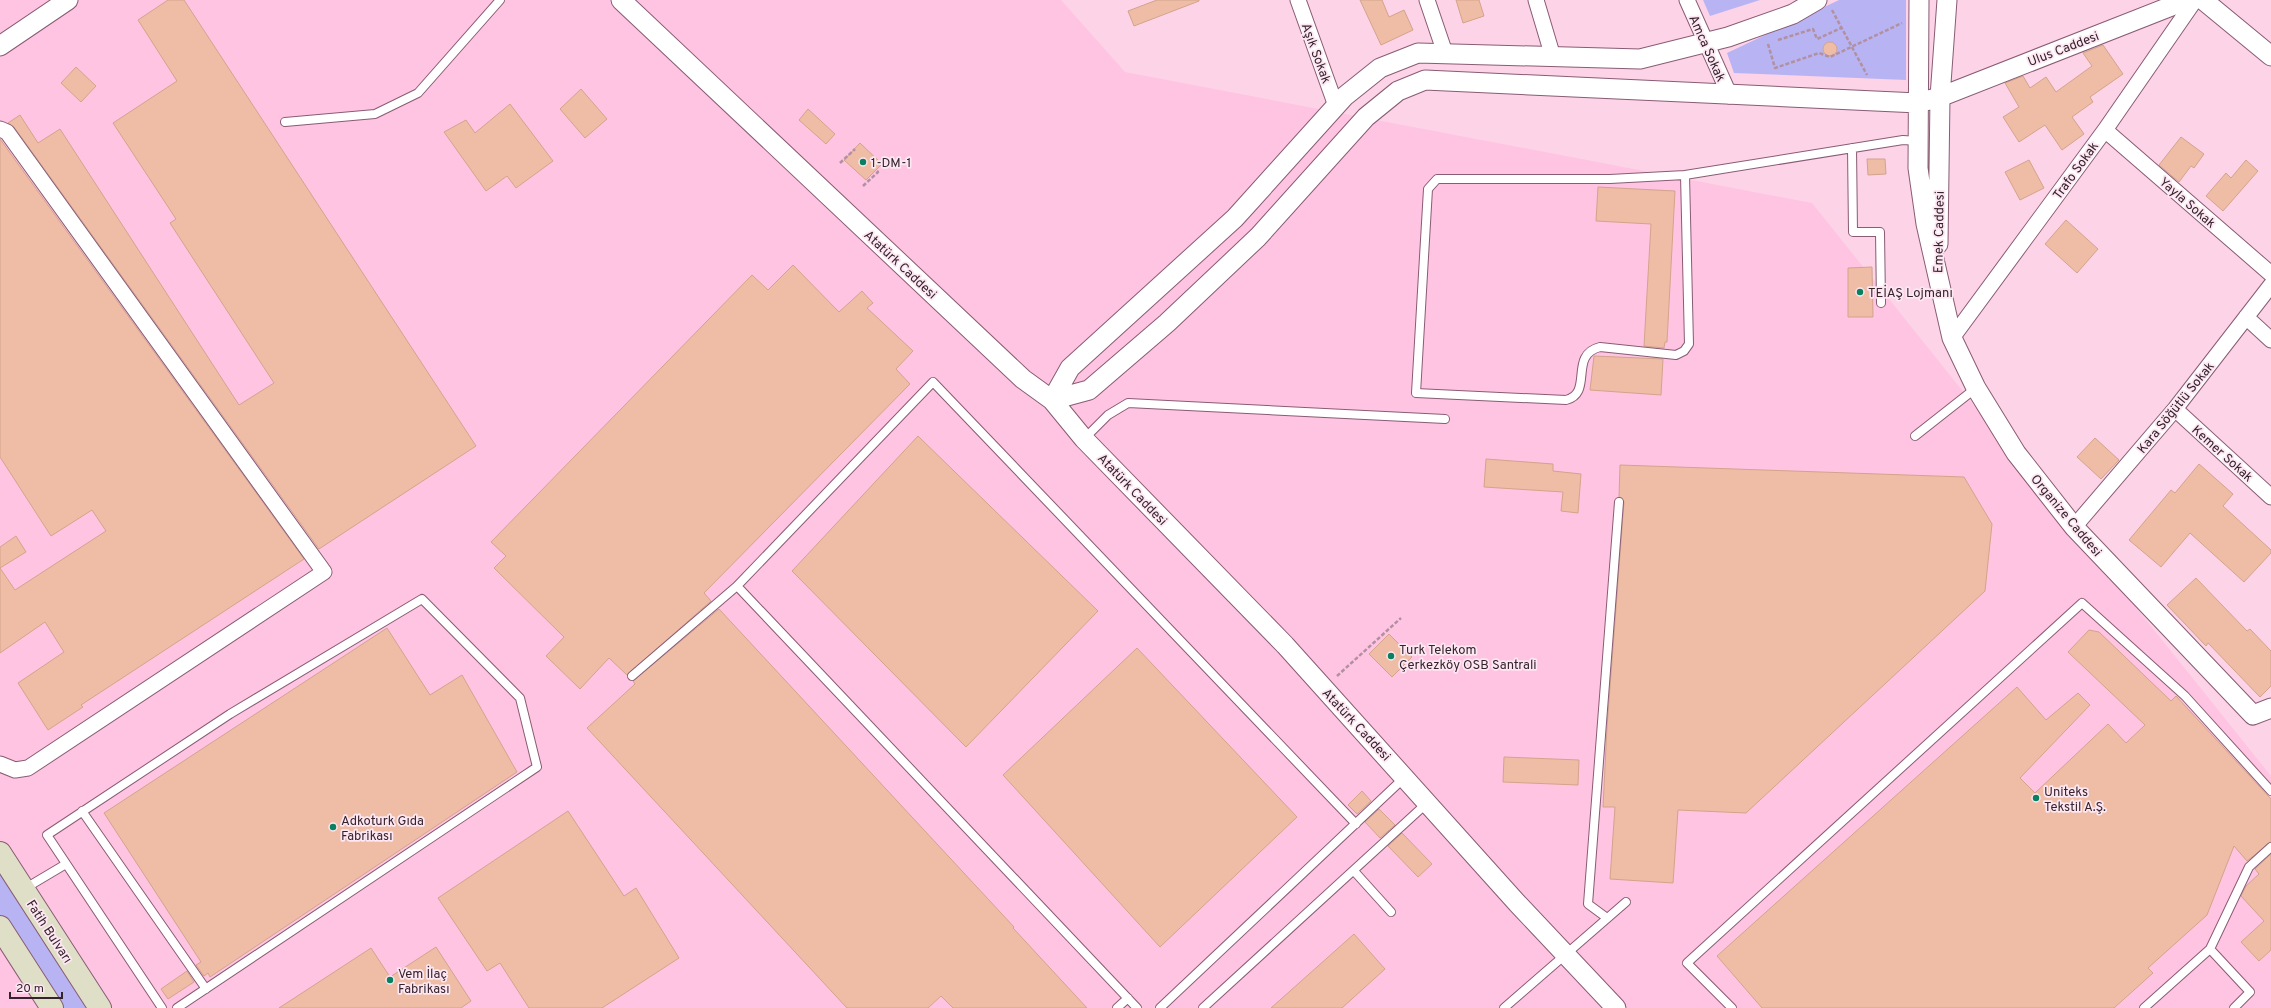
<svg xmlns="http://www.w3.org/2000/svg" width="2271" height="1008" font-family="Overpass,sans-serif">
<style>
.built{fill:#ffc4e2}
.green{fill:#b8b4f3}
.building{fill:#efbda6;stroke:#d3a38c}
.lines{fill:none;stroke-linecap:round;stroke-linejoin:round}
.service-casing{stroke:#885c73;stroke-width:10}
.minor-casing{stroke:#885c73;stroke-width:17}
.tertiary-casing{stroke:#885c73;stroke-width:21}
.secondary-casing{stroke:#885c73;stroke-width:24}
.path{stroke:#b190a1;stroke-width:2.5;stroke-dasharray:4 2;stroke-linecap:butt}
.service{stroke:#fff;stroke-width:8}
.minor{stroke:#fff;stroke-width:15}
.tertiary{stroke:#fff;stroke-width:19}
.secondary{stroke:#dfdec6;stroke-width:22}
.poi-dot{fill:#098160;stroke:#fde7f2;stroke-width:1.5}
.labels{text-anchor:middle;stroke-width:3.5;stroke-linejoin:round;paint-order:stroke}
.street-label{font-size:13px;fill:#35232c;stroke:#fde7f2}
.poi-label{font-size:13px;fill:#35232c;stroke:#fde7f2;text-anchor:start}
</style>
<rect width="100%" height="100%" fill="#fdd3e8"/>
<path class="built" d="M0,0h1061l64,72 687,131 459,573v232h-2271z"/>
<path class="green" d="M1703,0h57l-50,16z
M1839,0h67v80l-172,-7 -7,-20z
M0,874l87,134h-25l-62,-93z"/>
<path class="building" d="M168,0h16l292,446 -157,103 -305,-422 -6,-4 12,-8 18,28 22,-14 179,276 35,-22 -104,-160 6,-4 -63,-96 64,-42 -39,-61z
M1157,0h42v1l-65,25 -6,-15z
M1360,0h22l7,17 15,-7 9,20 -32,15z
M1456,0h23l5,16 -21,7z
M1823 49a7 7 0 1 1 14 0a7 7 0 1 1-14 0Z
M2103,45l20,29 -33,23 3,5 -21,15 12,17 -22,16 -17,-25 -26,17 -16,-25 16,-10 -14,-24 18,-7 7,12 16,-11 10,15 36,-26 -9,-13z
M76,67l20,19 -15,16 -20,-19z
M581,89l26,30 -22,19 -25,-29z
M510,104l43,57 -37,27 -9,-12 -21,15 -42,-59 22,-12 9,13z
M808,109l27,25 -9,10 -27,-24z
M2181,137l23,17 -10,14 -3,-2 -12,16 -20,-17z
M0,139l304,420 -223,146 2,2 -35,23 -30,-47 46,-31 -19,-30 -45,31v-106l16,-11 10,16 -26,16 15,22 91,-59 -14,-21 -41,26 -51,-79z
M860,143l22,21 -16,16 -22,-20z
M1867,159h18l1,15 -18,1z
M2029,160l15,28 -24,12 -15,-28z
M2246,160l12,11 -35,40 -17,-15 20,-23 5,5z
M1598,187l77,4 -8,151h-2l-1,6 -20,-2 7,-122 -55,-3z
M2066,220l32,29 -21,24 -32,-29z
M793,265l46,47 23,-21 11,12 -6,5 46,43 -17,18 14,15 -206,209 7,8 -84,74 -18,-17 -29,31 -34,-33 18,-19 -70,-69 12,-12 -15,-14 261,-267 16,15z
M1872,267l1,50h-25v-49z
M1594,356l69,3 -2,36 -71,-5z
M918,436l180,175 -132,136 -174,-176z
M2095,438l24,22 -18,19 -24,-22z
M1486,459l67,5v7l28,3 -3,39 -17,-2 2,-19 -79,-5z
M2199,464l34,30 -10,12 48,44v3l-27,29 -54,-49 -29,34 -32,-27 42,-50 4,3z
M1620,465l344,12 28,47 -7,67 -239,222 -68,-3 -5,73 -63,-4 5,-72h-12l4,-80 17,-225 -2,-4 -3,-1z
M2196,578l51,53 3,-2 21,22v35l-11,11 -52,-54 -2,3 -39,-41z
M719,609l295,318 -1,1 74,80h-134l-12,-12 -13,12h-81l-260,-280 48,-44 -2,-3z
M387,628l43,67 32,-20 55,97 -307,205 -2,-4 -4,3 -8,-11 5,-3 -97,-149z
M2089,630l10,2 72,69 5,-5 95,103v43l-24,19 -13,-15 -27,69 -59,53 5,5 -39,35h-352l-45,-52 300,-269 29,33 32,-27 12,12 -70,73 15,15 73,-69 18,19 19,-18 -77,-73z
M1389,634l23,23 -20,20 -23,-23z
M1137,648l160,169 -137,130 -157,-172z
M1504,757l75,3 -1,25 -75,-3z
M1362,791l9,10 -14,13 -9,-9z
M1379,809l16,16 -15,13 -15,-16z
M568,811l56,85 12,-8 43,70 -77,50h-73l-29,-45 -13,8 -49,-73z
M1402,833l30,31 -14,13 -30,-31z
M2271,854v96l-12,11 -18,-19 23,-21 -23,-25 5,-10 13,-12 -4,-5z
M1354,934l31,35 -43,39h-71z
M436,947l35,54 -10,7h-182l92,-60 19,29z
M187,971l7,11 -26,17 -7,-10z"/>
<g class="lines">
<g class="service-casing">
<path id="service" d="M285,122l90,-8 43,-21 82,-93
M1852,148l1,84h27l1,71
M1685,175l-75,4h-173l-9,10 -12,204 150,7c28,-7 2,-45 34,-53l76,8 8,-4 5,-7 -4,-169 218,-35 15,1
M1915,436l61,-48
M1084,439l24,-24 20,-12 317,16
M737,586l400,422
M632,676l105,-90 196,-204 423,442
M82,811l124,178
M1354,871l37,41
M24,889l42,-25
M1607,918l-19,-14 31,-402
M2210,949l40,43 -16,16
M162,1008l-115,-173 183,-121 192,-115 98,99 17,69 -360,241
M1117,1008l11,-10
M1160,1008l245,-231
M1203,1008l224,-205
M1504,1008l122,-106
M1732,1008l-45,-45 395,-360 103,93 86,95
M2144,1008l66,-59 39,-82 22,-20"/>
</g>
<g class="minor-casing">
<path id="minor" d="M1298,0l38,106
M1427,0l18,53
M1536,0l17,57
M1687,0l43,96
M0,129l7,3 317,440 -296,196 -13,2 -15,-6
M2105,130l166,144
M2246,317l25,23
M1952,338l153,-208 90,-130
M2175,409l96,88
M2074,527l101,-118 96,-124"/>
</g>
<g class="tertiary-casing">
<path id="tertiary" d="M621,0l402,379 29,21 32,39 201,206 232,258 99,105
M1919,0l-1,168 8,56 26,114 24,50 40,65 58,74 179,188 18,-7
M2203,0l68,56
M0,46l68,-46
M1938,244l2,-147 7,-97
M1052,400l37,-10 78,-67 91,-86 108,-120 32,-26 27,-11 493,23 22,-6 247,-97
M1052,400l18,-32 165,-150 110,-122 35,-28 38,-15 222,6 88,-22 65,-23 24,-14"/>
</g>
<g class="secondary-casing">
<path id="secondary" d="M0,853l100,155
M0,927l52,81"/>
</g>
<path class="path" d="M1832,10l35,65
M1778,40l35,-11 4,10 24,-11
M1768,44l7,24 44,-15 11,4 72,-34
M840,163l15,-14
M863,186l15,-14 -2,-2
M1337,676l64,-58"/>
<use href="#service" class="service"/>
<use href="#minor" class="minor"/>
<use href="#tertiary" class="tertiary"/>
<use href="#secondary" class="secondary"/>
</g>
<g class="poi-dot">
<circle cx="863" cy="162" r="4"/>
<circle cx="1860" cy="292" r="4"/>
<circle cx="1391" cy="656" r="4"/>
<circle cx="2036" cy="798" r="4"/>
<circle cx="333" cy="827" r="4"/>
<circle cx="390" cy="980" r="4"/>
</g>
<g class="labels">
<g class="street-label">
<text transform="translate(1708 48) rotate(66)" y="5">Amca Sokak</text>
<text transform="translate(2063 48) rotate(-21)" y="5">Ulus Caddesi</text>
<text transform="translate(1317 53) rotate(70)" y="5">Aşık Sokak</text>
<text transform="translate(2075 170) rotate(-54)" y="5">Trafo Sokak</text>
<text transform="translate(2188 202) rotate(41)" y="5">Yayla Sokak</text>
<text transform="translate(1938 232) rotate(-89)" y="5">Emek Caddesi</text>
<text transform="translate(901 264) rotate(43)" y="5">Atatürk Caddesi</text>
<text transform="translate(2175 407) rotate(-51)" y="5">Kara Söğütlü Sokak</text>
<text transform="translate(2223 453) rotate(42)" y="5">Kemer Sokak</text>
<text transform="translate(1133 489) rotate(46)" y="5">Atatürk Caddesi</text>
<text transform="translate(2067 515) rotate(50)" y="5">Organize Caddesi</text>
<text transform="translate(1357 724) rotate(47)" y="5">Atatürk Caddesi</text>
<text transform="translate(50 931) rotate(57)" y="5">Fatih Bulvarı</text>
</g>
<g class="poi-label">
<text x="871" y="167">1-DM-1</text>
<text x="1868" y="297">TEİAŞ Lojmanı</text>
<text x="1399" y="654">Turk Telekom<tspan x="1399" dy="15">Çerkezköy OSB Santrali</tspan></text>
<text x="2044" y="796">Uniteks<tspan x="2044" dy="15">Tekstil A.Ş.</tspan></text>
<text x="341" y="825">Adkoturk Gıda<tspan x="341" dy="15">Fabrikası</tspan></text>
<text x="398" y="978">Vem İlaç<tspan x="398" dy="15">Fabrikası</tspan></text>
</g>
</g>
<path d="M10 992v6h52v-6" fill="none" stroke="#35232c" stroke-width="2"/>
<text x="16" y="992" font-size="12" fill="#35232c" stroke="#fde7f2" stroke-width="3" paint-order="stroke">20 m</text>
</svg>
